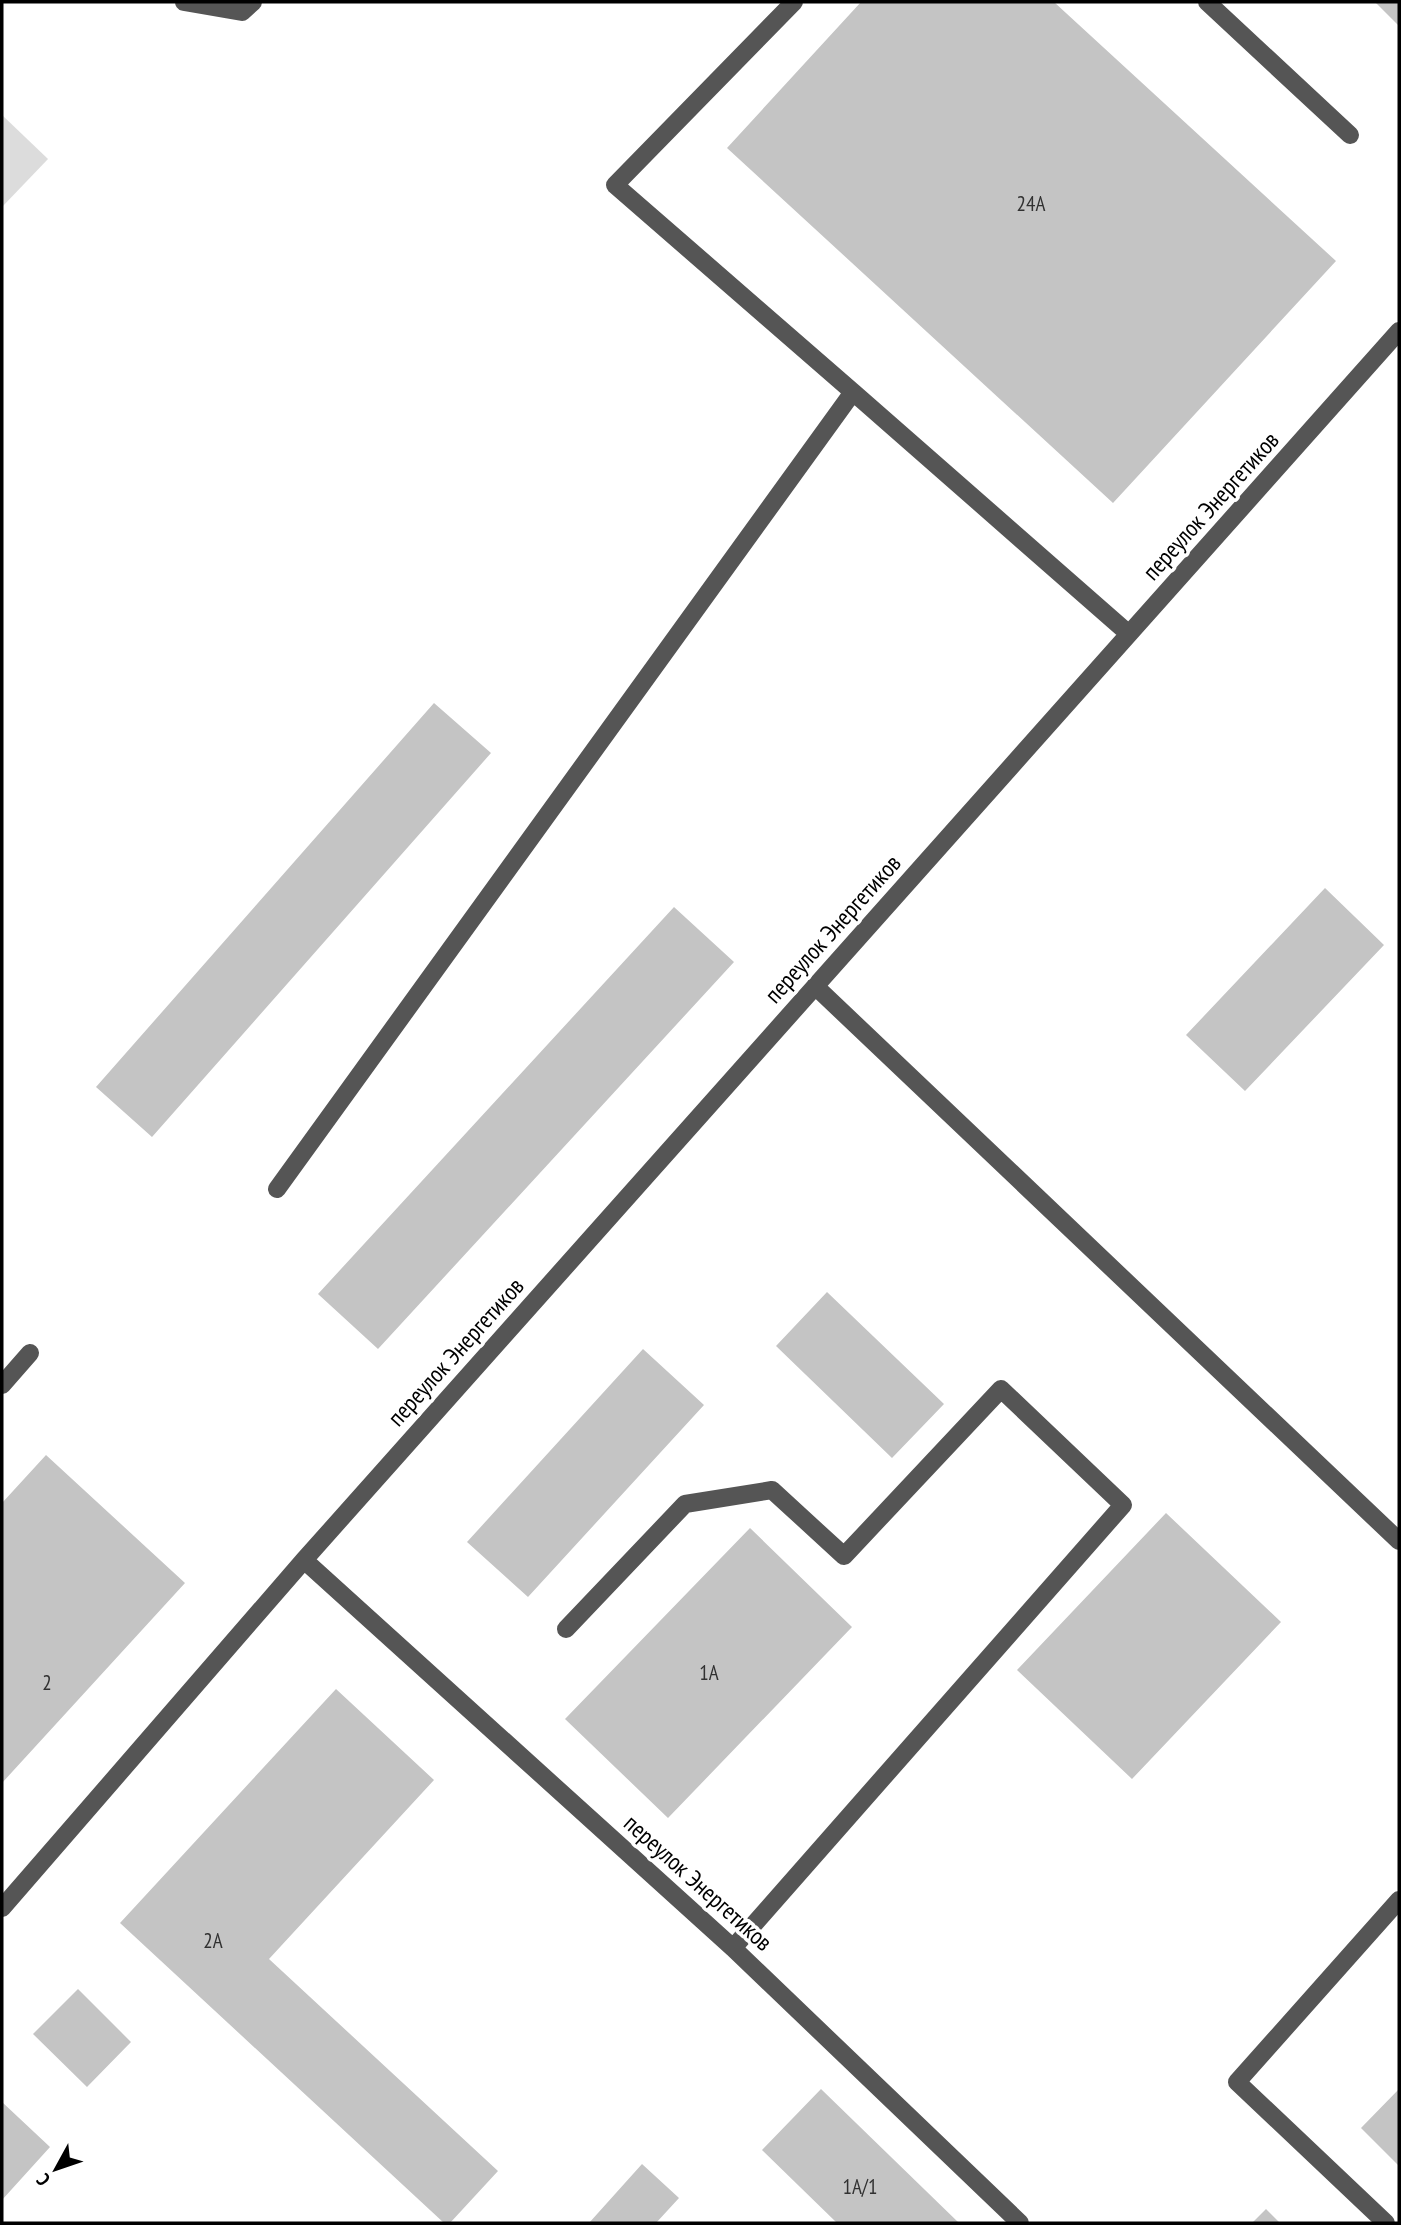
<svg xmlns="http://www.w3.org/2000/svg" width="1401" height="2225" font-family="'PT Sans Narrow',sans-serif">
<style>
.green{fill:#dcdcdc}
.building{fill:#c4c4c4}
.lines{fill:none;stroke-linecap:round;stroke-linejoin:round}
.minor{stroke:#555;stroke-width:18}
.labels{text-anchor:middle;stroke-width:7;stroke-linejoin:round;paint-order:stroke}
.number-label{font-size:21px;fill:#313131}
.street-label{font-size:24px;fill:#000;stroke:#fff}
</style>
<rect width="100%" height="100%" fill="#fff"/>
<path class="green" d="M2,115l46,44 -46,48z"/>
<path class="building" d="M861,2h193l282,259 -223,242 -386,-355z
M1375,2h24v24z
M434,703l57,50 -339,384 -56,-50z
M1325,888l59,57 -139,146 -59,-56z
M674,907l60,55 -356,387 -60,-55z
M827,1292l117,112 -52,54 -116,-112z
M643,1349l61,56 -176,192 -61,-55z
M46,1455l139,128 -183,200v-280z
M1166,1513l115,109 -149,157 -115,-109z
M750,1528l102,99 -184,191 -103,-99z
M336,1689l98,91 -165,179 229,212 -48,52h-6l-324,-300z
M78,1989l53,53 -44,45 -54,-53z
M821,2089l138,134h-122l-75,-73z
M1399,2089v77l-38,-38z
M2,2102l48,45 -48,53z
M642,2164l37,34 -23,25h-67z
M1266,2209l14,14h-28z"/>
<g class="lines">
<path class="minor" d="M184,2l58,10 11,-10
M794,2l-179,183 238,207
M1207,2l143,133
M815,986l584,555
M277,1189l576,-797 276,242
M2,1385l28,-32
M304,1560l429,388 287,275
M566,1629l119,-125 87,-14 72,66 157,-167 122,116 -390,443
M2,1908l302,-348 1095,-1229
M1386,2223l-149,-141 162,-182"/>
</g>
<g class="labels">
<g class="number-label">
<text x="1031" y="211">24А</text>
<text x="709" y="1680">1А</text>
<text x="47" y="1690">2</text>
<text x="213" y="1948">2А</text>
<text x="860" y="2194">1А/1</text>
</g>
<g class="street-label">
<text transform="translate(1211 506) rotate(-48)" y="8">переулок Энергетиков</text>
<text transform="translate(833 929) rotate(-48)" y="8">переулок Энергетиков</text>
<text transform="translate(456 1352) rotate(-48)" y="8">переулок Энергетиков</text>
<text transform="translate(698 1883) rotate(42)" y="8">переулок Энергетиков</text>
</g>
</g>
<rect width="1401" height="2225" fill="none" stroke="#000000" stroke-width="7"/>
<g transform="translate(56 2169) rotate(230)" stroke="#ffffff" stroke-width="5" paint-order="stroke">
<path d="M0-5L12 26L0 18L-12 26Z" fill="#000000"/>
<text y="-10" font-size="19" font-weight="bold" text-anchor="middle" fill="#000000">С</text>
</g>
</svg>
